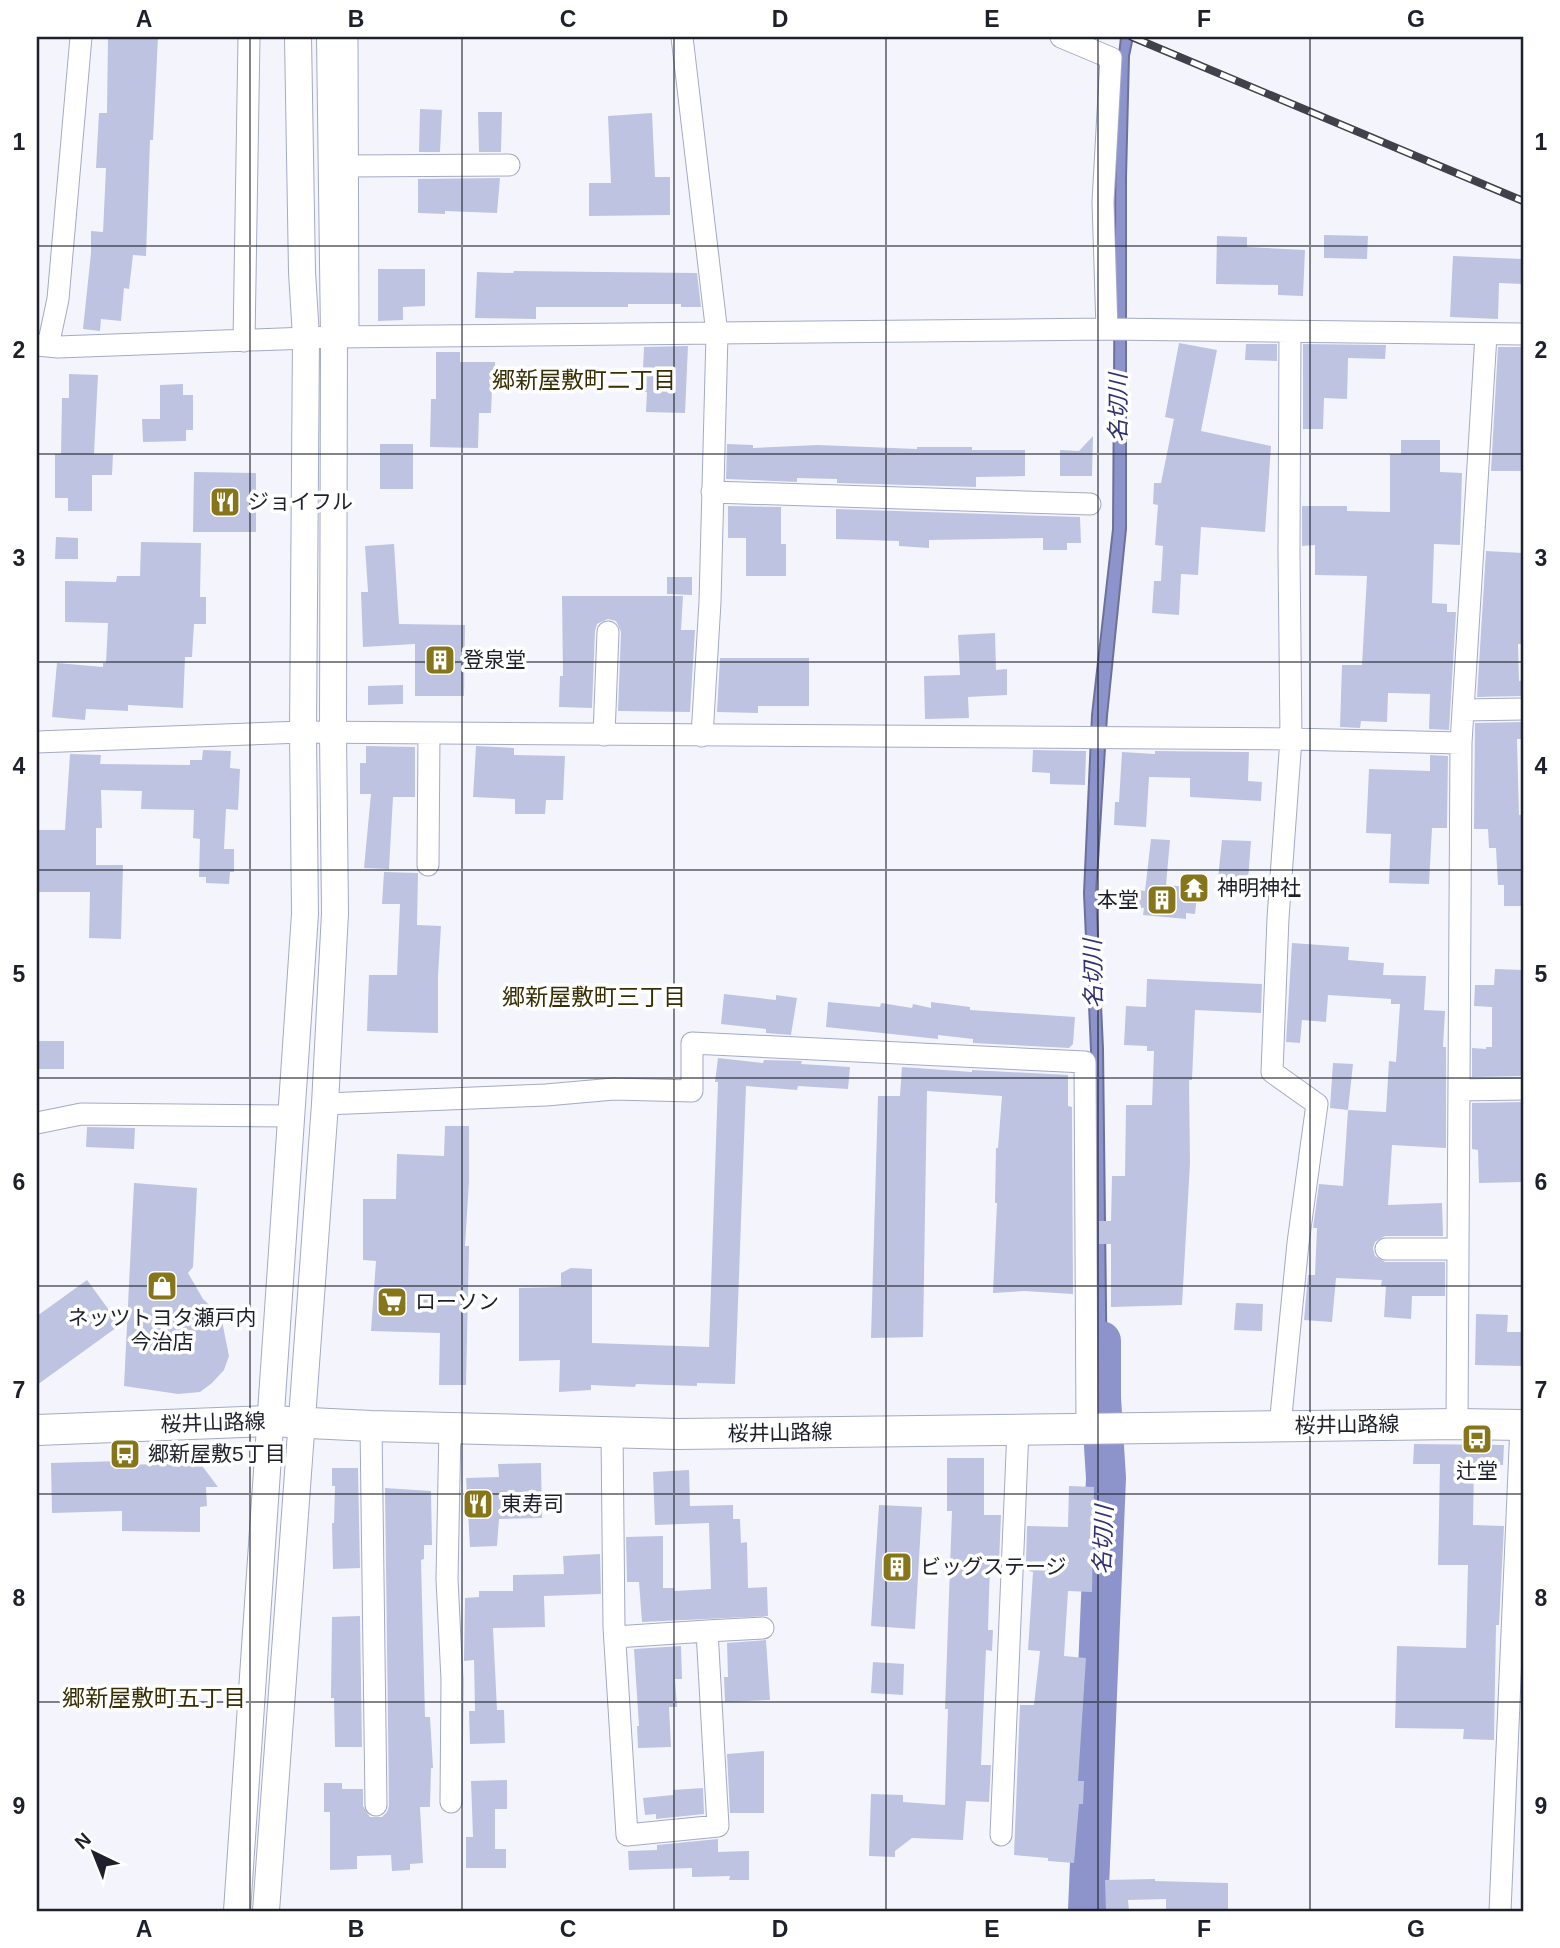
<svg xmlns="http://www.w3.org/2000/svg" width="1560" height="1948" font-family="Arial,'Noto Sans JP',sans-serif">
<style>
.water{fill:#8d93cb;stroke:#6c709b;stroke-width:2}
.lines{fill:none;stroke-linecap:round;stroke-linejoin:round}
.river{stroke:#8d93cb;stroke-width:40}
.building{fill:#bec3e1}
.minor-casing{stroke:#a4a9c6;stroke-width:23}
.tertiary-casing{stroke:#a4a9c6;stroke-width:28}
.secondary-casing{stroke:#a4a9c6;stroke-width:32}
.minor{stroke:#fff;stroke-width:21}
.tertiary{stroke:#fff;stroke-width:26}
.secondary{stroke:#fff;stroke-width:30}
.rail-casing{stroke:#3f414b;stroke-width:8}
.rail{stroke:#fff;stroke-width:5;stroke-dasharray:16;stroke-linecap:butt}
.grid{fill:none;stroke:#1e202b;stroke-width:2;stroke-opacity:0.55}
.labels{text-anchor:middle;stroke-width:7;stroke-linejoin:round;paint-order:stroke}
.poi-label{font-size:21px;fill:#1e202b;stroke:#fff;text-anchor:start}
.street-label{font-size:21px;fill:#1e202b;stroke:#fff}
.neighbourhood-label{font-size:23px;fill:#372f03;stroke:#fff}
.water-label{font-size:23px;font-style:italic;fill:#303073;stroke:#fff}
.neatline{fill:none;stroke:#1e202b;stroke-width:2.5}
.grid-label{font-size:23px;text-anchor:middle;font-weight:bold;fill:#1e202b}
</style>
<rect width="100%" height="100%" fill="#f4f5fc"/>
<path class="water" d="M1121,37h12l-4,19 -3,122v351l-19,187 -11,177 7,156 4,344 -12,2v-143l-4,-202 -7,-157 8,-178 21,-186 3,-447z"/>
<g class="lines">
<path class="river" d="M1088,1911l18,-433 -5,-80v-57"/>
</g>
<path class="building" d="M108,37h50l-5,103h-3l-4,116 -13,-1 -4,34 -5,-1 -3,33 -20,-2 -1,12 -17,-2 8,-76v-22l12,1 3,-64h-10l3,-55h8z
M420,109l22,1 -2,42h-21z
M478,112h24l-1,40h-22z
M652,113l3,64h15v38l-81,1v-33h22l-3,-67z
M500,178l-3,35 -52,-2v3l-27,-1v-34z
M1324,235l44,1 -1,23 -43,-1z
M1217,236l30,1v10l58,3 -2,46 -25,-1v-10l-62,-1z
M1453,256l70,3v25l-24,-1 -1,36 -48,-2z
M378,269h47v37l-22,1v13l-25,1z
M514,271l183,2 4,34h-20v-3h-53v3h-92v12l-61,-1 2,-46 36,1z
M1179,343l38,7 -16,81 70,15 -6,86 -64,-5 -3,48 -17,-1 -2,41 -27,-2 2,-32h7l2,-35 -8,-1 3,-40 -5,-1 1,-21h7l13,-64 -9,-2z
M1246,344h31v17l-32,-1z
M1303,344l83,1 -1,14 -37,-1 -1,41 -23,-1 -1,31h-20z
M688,346l-3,67 -39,-1 1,-20h-5l2,-45z
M1498,347h25l-1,124h-31z
M436,352h24v10h35v26h-3l-1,25h-12l-1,35 -48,-1 1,-48h5z
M69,374l29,1 -4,79h19l-1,21h-20v36h-24v-13h-13v-44h6l1,-56h7z
M183,384v11h10v35h-7v11l-43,1 -1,-23h18v-34z
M1093,436l-1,40h-32v-26l19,1z
M1401,440h39v32l22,1 -2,72 -26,-1 -2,59 15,1v8h9l-7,118 -20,-1 1,-35 -42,-1 -1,29 -26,-1 -1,7 -20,-1 2,-62h20l5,-89 -52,-1v-30l-13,1v-40h45v5l43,1v-58h11z
M380,444h33v45h-33z
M727,444l26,1v3l65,-3 99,4v-2h55v3h53v26l-49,1v10l-139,-4v-4l-40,-1v4l-71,-3z
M194,472l62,1v59h-63z
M728,506l53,1v37h5v32h-40v-38h-18z
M836,509l244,8 1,26h-14v7h-24v-12l-114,2v8l-30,-2v-5l-63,-2z
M56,537l22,1v21h-23z
M141,542l60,1 -1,54h6v27h-12l-2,33h-7l-2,51 -55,-3v6l-42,-2 -1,11 -33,-3 5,-54 46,4v-4h3l2,-40 -43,-1v-41l51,1 1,-6h23z
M394,544l5,80 66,1 -1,71h-49v-52l-52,3 -2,-55h7l-3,-46z
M1486,551l37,2v91h-5l1,37 4,-1v16l-46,1z
M667,577h25v18l-25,-1z
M562,596h121l-2,34h14l-5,82 -72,-1 3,-79 -5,-11 -8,-2 -11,5 -2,7 -3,77 -33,-1 1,-31h3z
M995,633l1,37 11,-1v26l-39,2 1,21 -44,1 -1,-43 36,-1 -2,-40z
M720,658h89v48h-51v7l-41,-1z
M403,685v19l-35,1v-19z
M1523,722v17h-6l2,76h4v91h-19v-21h-6l-2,-37h-7l-1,-19h-14l1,-106z
M366,746l49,1v50h-22l-4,72 -25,-1 7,-74h-11v-31h6z
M476,746l38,2v7l51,1 -2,44h-17l-1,14h-30v-15l-42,-2z
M203,750l28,1 -1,17 10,1 -2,41 -12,-1 -2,40h10v23h-4l-1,12 -23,-1v-6h-7l1,-38 -7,-1 1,-28 -53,-1 1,-18 -41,-1 1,38h-6v37h27l-2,74 -32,-1 1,-46h-53v-62h28l5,-76 31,1 -1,9 90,1v-5h12z
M1033,750l53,1 -1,34 -35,-1v-11l-18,-1z
M1155,751l94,1 -1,29 14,1 -1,19 -71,-4v-19l-41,-1 -3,50 -32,-2 1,-23h4l3,-50 33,2z
M1430,755l18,1 -1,72h-15l-3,56 -40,-1 2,-49 -25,-1 3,-64 61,2z
M1151,839l19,1 -4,45 32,3 -3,26 -9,-1v6l-43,-4 1,-7 -18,-2 2,-17 17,2z
M1222,840l29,1 -3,39 -30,-2z
M384,872l34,1 -1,52 24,1 -3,50v57l-71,-2 2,-56h28l3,-71h-18z
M1292,943l57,4 -1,13 36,3 -1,12 43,1 -2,34 21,1 -2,36h3v101l-54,-3 -4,60 54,-2 1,33h-58l-10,6 -2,6 2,8 10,6h60v34h-33l-1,23 -27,-2 2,-31h-5l1,-6 -46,-2 -4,44 -28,-2 4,-45h7l2,-47h-4l6,-44 24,2 5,-76 38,2 3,-51 7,1 4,-58h-9v-5l-63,-4 -2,27 -24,-2 -2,23 -14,-1z
M1495,969l28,1v106l-51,1v-29l14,1v-2h6v-40l-18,-1 1,-21h19z
M1147,979l115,5 -1,29 -66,-3 -3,70h-3l1,83 -8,142 -71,2v-63h-12v-23h12l1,-45h13l1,-71h26l2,-54h-7v-5l-23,-1 2,-39 20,1z
M724,994l52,6v-5l21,3 -6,37 -25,-2v-4l-45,-5z
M828,1002l52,5 1,-4 31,5 1,-4 18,4v-6l39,5v3l105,7 -2,27 -4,4 -96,-5v-4l-35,-4v4l-112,-12z
M37,1041h27v28h-27z
M718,1058l45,5 1,-3 38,1 -1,3 49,3 -2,22 -50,-3 -1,4 -51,-4 -11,298 -38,-1v3l-61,-2 -1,3 -44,-2v5l-32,2 1,-32 -41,1v-73l42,-1v-14l10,-5 21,1v74l117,4 9,-265h-3z
M1333,1063l20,1 -5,46 -18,-2z
M902,1067l70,5v-2l96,5v31l4,1 1,187 -49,-3 -31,2 4,-90h-2l1,-55h2l4,-52 -75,-5 -4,246 -52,1 7,-242h22z
M1523,1102v15h-2l1,65 -43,1 -1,-33 -6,-1v-46z
M445,1126h24v56l-4,64h4l-3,139h-27l1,-52 -69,-2 5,-70 -13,-1v-61h33l1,-45 47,2z
M87,1127l48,1 -1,21 -48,-2z
M134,1183l63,5 -4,79 -5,6 15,26 18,17 8,40 -5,14 -12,13 -12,9 -22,2 -54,-8z
M87,1280l33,45 -83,60v-69z
M1236,1303l27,1 -1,27 -28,-1z
M1476,1314l32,1 -1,17h14l2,34 -48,-1z
M1414,1444l90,1 -1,20 -29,-1 -1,61 31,1 -5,99h-3l-2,115 -31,-1 1,-10 -69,-1 2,-82 69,2 2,-83h-30l2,-101h-27z
M947,1458h37v57h17l-2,48h-9l-2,67h5l-1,21 -6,-1 -5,115h10l-2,37 -23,-1 -3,39 -51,-2 -17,13v6l-26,-1 2,-62 32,1v7l42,3 3,-96h-3l7,-198h-5z
M120,1461v4l80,-2 18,24h-12l1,19 -7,1v25l-78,-1v-20l-70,2 -1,-50z
M541,1463l1,55 -43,1 -2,27 -27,1 -4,-69 33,-1 -1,-13z
M332,1468h26l2,100 -27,1 -1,-46h2l1,-37h-3z
M689,1470l1,36 43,-1v14h7l1,24 6,-1 1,46 19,-1 1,29 -126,6 -3,-40h-12l-1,-45 37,-1v52h11v3l37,-2 -2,-66 -54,2 -2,-53z
M1069,1486l25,1 -2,105 -24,-1 -4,65 22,2 -8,123h6l-1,23h-4l-5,59 -26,-2v-3l-34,-3 6,-150h14l6,-54 -12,-1 5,-78 -4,-1v-8h-3l1,-37 41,1z
M385,1488l46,3 1,54h-8v14l-3,1 4,157h5l3,51h-2l-1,39h-10l3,56 -13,1v6l-18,1 -1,-16 -34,1v13l-27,1v-58h-6v-29h18v6h21v17l7,11h12l5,-5 2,-6z
M879,1505l43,2 -7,122 -44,-3z
M600,1554l1,40 -57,2 1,31 -52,1 4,82h7l1,33 -35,1 -1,-33h6l-1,-51 -10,1 1,-63 14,-1v-6h34v-16l51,-1 -1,-18z
M360,1616l2,131h-27l-1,-49h-3l1,-81z
M766,1640l4,60 -45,2 -1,-25h4l-1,-34z
M681,1646l1,33h-7l2,28h-8l2,40 -33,1 -1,-22h2l-5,-77z
M873,1662l31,2 -1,31 -32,-2z
M764,1751v62h-34l-3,-59z
M507,1780v29h-12v40h11v19h-40v-31h7l-2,-56z
M703,1788l1,26 -48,5v-5l-11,1 -2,-17 30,-3v-5z
M718,1839v13l31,-1v29h-20l1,-4 -38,1v-9l-63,2 -1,-19 29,-1v-5z
M1155,1879v2l73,2v28h-62v-12l-38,1 1,11h-23l-1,-31z"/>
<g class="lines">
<g class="minor-casing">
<path id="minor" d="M347,37l1,300
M682,37l35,297 -7,268 -8,134
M1061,37l50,21 -8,144 4,127
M348,166l161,-1
M244,341l5,-304
M37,345l21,2 276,-10 773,-8 416,5
M48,346l10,-47 23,-262
M712,492l378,12
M1463,710l60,-1
M604,735l4,-103
M37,742l266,-10 988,7 170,4
M428,865l1,-132
M1459,1090l64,-1
M325,1104l221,-9 68,-6 78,2v-48l393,19 2,366
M37,1123l44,-9 212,2
M1386,1249h72
M1457,1424l4,-681 25,-408
M371,1426l5,379
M1280,1426l18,-183 19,-139 -45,-32 6,-154 13,-179 -2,-187 1,-220
M450,1428l-3,151 5,101 -1,122
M612,1432l2,195 13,208 91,-9 -11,-195 -92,6
M707,1631l56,-3
M1001,1835l17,-406
M1500,1911l21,-486"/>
</g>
<g class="tertiary-casing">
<path id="tertiary" d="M237,1911l68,-997 -2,-182 3,-395 -4,-65 -4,-235
M266,1911l59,-807 10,-191 -2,-180 1,-396 -4,-300"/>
</g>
<g class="secondary-casing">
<path id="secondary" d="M37,1430l232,-9 102,5 307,8 779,-10 66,1"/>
</g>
<use href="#minor" class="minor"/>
<use href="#tertiary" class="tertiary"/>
<use href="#secondary" class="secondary"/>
<g class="rail-casing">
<path id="rail" d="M1132,37l391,164"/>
</g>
<use href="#rail" class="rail"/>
</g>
<path class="grid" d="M250,37v1874M462,37v1874M674,37v1874M886,37v1874M1098,37v1874M1310,37v1874M37,246h1486M37,454h1486M37,662h1486M37,870h1486M37,1078h1486M37,1286h1486M37,1494h1486M37,1702h1486"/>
<defs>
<g id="restaurant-square" transform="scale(1.575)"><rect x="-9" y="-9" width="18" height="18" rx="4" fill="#867619" stroke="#fff"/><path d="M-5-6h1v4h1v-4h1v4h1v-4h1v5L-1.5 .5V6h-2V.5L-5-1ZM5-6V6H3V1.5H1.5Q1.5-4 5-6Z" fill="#fff"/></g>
<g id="building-square" transform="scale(1.575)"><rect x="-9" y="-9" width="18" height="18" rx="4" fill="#867619" stroke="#fff"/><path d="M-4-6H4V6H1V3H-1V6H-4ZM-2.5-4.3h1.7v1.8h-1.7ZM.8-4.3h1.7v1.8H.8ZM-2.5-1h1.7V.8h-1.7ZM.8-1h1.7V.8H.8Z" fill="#fff"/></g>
<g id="temple-square" transform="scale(1.575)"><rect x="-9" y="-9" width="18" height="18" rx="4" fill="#867619" stroke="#fff"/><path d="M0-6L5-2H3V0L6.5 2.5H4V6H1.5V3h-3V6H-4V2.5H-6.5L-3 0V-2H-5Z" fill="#fff"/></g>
<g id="shop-square" transform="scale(1.575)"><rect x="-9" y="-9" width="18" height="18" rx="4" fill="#867619" stroke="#fff"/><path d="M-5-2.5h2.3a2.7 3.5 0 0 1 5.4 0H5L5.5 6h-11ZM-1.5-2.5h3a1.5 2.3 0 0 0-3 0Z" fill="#fff"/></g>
<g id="supermarket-square" transform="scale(1.575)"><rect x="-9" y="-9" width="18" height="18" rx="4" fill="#867619" stroke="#fff"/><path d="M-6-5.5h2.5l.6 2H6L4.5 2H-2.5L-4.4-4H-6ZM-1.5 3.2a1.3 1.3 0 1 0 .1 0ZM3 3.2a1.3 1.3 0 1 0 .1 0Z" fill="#fff"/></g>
<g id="bus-square" transform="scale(1.575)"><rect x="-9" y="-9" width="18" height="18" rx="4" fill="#867619" stroke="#fff"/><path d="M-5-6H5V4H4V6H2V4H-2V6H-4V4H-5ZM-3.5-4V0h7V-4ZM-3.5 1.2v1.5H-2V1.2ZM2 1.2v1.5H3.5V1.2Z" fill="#fff"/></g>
</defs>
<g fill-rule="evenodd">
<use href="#restaurant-square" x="225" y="502"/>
<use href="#building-square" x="440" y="660"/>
<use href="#temple-square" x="1194" y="888"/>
<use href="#building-square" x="1162" y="900"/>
<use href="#shop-square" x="162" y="1286"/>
<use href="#supermarket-square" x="392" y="1302"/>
<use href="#bus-square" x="1477" y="1439"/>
<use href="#bus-square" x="125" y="1454"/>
<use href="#restaurant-square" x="478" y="1504"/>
<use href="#building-square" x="897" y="1567"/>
</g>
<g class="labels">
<g class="poi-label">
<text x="248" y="509">ジョイフル</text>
<text x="463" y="667">登泉堂</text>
<text x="1217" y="895">神明神社</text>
<text x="1139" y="907" text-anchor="end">本堂</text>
<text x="415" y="1309">ローソン</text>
<text x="162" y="1325" text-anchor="middle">ネッツトヨタ瀬戸内<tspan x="162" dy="24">今治店</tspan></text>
<text x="148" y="1461">郷新屋敷5丁目</text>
<text x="1477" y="1478" text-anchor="middle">辻堂</text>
<text x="501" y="1511">東寿司</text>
<text x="920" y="1574">ビッグステージ</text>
</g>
<g class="street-label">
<text transform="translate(213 1423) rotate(-2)" y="7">桜井山路線</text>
<text transform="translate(1347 1425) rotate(-1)" y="7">桜井山路線</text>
<text transform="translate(780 1433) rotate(-1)" y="7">桜井山路線</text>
</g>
<g class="neighbourhood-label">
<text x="584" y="388">郷新屋敷町二丁目</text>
<text x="594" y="1005">郷新屋敷町三丁目</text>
<text x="154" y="1706">郷新屋敷町五丁目</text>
</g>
<g class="water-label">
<text transform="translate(1118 408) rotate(-90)" y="8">名切川</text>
<text transform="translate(1093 974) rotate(-91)" y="8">名切川</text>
<text transform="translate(1103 1540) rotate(-88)" y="8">名切川</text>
</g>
</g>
<rect width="1560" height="1948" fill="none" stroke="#ffffff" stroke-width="77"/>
<g transform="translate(94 1853) rotate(317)" stroke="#ffffff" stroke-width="5" paint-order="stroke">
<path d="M0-5L12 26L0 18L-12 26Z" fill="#1e202b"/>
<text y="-10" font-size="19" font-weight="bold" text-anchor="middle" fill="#1e202b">N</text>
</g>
<rect x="38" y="38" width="1484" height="1872" class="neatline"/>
<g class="grid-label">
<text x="144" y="27">A</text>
<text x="356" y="27">B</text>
<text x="568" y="27">C</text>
<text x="780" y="27">D</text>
<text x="992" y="27">E</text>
<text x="1204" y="27">F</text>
<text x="1416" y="27">G</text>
<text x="19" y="150">1</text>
<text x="1541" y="150">1</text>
<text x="19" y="358">2</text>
<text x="1541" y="358">2</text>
<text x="19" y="566">3</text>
<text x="1541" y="566">3</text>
<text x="19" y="774">4</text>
<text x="1541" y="774">4</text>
<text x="19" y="982">5</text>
<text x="1541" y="982">5</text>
<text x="19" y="1190">6</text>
<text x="1541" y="1190">6</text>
<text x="19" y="1398">7</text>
<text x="1541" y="1398">7</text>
<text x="19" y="1606">8</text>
<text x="1541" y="1606">8</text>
<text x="19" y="1814">9</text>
<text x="1541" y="1814">9</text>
<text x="144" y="1937">A</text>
<text x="356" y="1937">B</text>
<text x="568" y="1937">C</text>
<text x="780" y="1937">D</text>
<text x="992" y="1937">E</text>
<text x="1204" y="1937">F</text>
<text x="1416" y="1937">G</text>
</g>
</svg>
